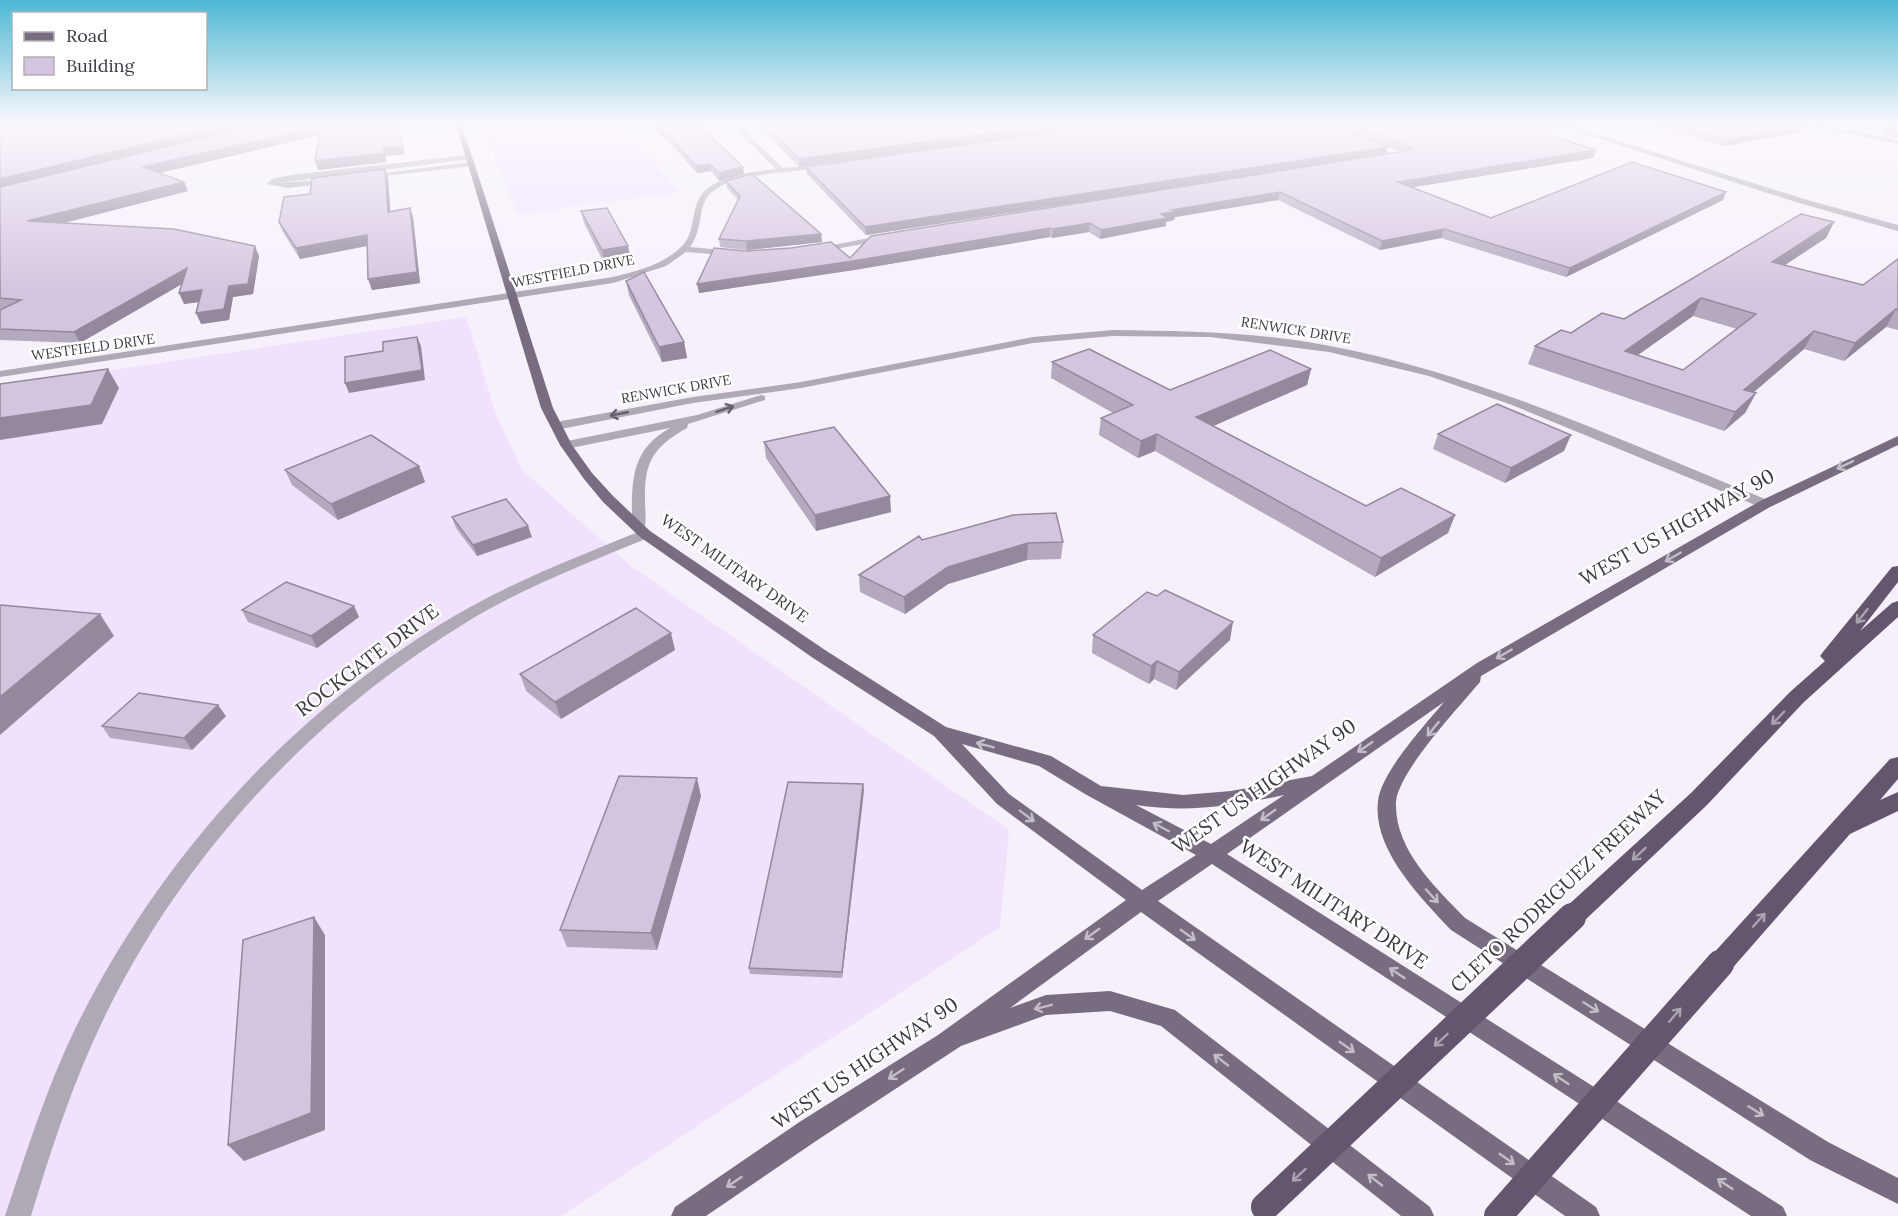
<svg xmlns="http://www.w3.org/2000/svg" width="1898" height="1216" font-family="Lora,serif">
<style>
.built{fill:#f0e1fd}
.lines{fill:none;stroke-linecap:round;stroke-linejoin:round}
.minor{fill:#afa9b5;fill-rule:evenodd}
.major{fill:#776c80;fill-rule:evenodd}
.highway{fill:#63566e;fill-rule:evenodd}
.highway-bridge-far1{stroke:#63566e;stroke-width:22}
.highway-bridge{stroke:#63566e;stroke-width:28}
.wall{fill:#b5a9c0;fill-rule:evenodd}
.shaded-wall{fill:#94899c}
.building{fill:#d3c4df;stroke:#94899c;stroke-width:1.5;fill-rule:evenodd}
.oneway{stroke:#66606b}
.oneway2{stroke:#c2bdc6}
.oneway3{stroke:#a9a2af}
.labels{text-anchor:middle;stroke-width:5;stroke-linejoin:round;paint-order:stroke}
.far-street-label{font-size:14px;fill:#3e3843;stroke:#fff}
.street-label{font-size:16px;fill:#3e3843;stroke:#fff}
.near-street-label{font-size:20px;fill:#3e3843;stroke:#fff}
</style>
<rect width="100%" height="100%" fill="#f6f0fb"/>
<path class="built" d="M482,125h141l55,67 -161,22z
M466,317l30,98 26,55 109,96 378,264 -9,97 -439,289h-561v-829z"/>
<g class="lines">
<path class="minor" d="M731,125h7l45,43 44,-4 4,2c-7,4 -18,4 -27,4 -24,3 -79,5 -96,26 -10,12 -5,34 -18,51l43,4 3,1v4l-50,-4 -20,14 -53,17 -613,94v-6l613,-94c25,-6 52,-13 70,-32 10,-11 9,-26 13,-39 8,-30 54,-34 80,-37z
M1557,125h11l236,74 94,26v6l-99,-28z
M1805,125h15l78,15v4z
M468,155l3,4 -193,24 55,-4v4h-3l-42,5 -21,-4 5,-5 19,-4z
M470,162l3,4 -107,12 -4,-2z
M885,235l4,3 -1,2 -72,12 -4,-3z
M1113,330c72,1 145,2 217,16 153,29 296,97 440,155l2,3 -7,4 -5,-1 -248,-102 -83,-29 -100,-24 -119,-15 -97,-1 -80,7 -232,45 -108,15 -137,27 -6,-4 6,-4 137,-25 108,-15 232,-45z
M761,395l4,1v4l-77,24 -1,4c-34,19 -43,34 -42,73 0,10 2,20 -1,29l6,1 2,3 -2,3c-62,26 -126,50 -183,85 -162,98 -298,248 -375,422 -25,56 -43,113 -61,172h-26c21,-63 41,-127 70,-187 84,-171 217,-318 381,-414 58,-34 121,-58 182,-83l-6,-4c0,-42 -4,-77 38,-100l-104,21 -6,-4 2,-3 135,-27z"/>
<path class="major" d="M456,125h6l91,283 19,37 20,28 21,23 37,35 175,119 121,77 105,29 50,30 82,9 48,-4 81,-15 165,-113 283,-162 138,-65v9l-128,62 -289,169 -1,6c-21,25 -82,90 -84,120 -2,47 39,85 69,116l363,224 70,36v26l-88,-44 -359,-230c-30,-32 -79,-81 -73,-129 3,-29 48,-77 66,-99l-217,152 556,353 4,9h-36l-539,-352 -54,37 438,306 4,9h-35l-424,-304 -131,96 36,-13 64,-4 65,19 255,197 4,9h-33l-240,-190 -51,-15 -64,4 -85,31 -142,93 -113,77h-35l4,-9 126,-86 137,-86 188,-135 -129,-96 -63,-68 -121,-78 -173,-121 -37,-35 -19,-23 -24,-34 -19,-37zM962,744l77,22 46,28 111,61 -54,35 -133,-96zM1284,795l-73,49 -75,-39c51,8 99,1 148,-10z"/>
<path class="highway" d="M1898,566v16l-38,49 32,-28 6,-2v16l-94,85 -97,103 -123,116 -9,3 -9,-3 -3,-7 3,-7 125,-114 99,-101 35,-31 -5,-5 3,-4 69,-85z
M1898,757v22l-18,21 18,-8v19l-48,23 -121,138 -9,3 -9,-3 -4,-8 4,-8 179,-197z"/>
<path class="highway-bridge-far1" d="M1570,919l5,-5"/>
<path class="highway-bridge" d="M1265,1207l307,-290
M1498,1216l222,-252"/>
</g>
<path class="wall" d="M0,125l400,6 5,23 -19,2v6l-68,8 -3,-9 4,-26 -160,38 29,18 -125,32 196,33 -6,38 -20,3 -4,23 -28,4 -2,-22 -15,2 -2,-20 -102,59 -80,-3v-30l2,-1h-2z
M650,125h49l45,49 -25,7 -8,-10 -14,2 -33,-36h-4z
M759,125h347l-307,42z
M1333,125h230l-1,4 -21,3 55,18 -3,8 -181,29 79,31 235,-26 -3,8 -157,77 -125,-39 -61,12 -102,-50 -103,17 -1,3 -8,2v4l-66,13 -11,-7 -37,6 -2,-1 -196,33 -155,23 47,-42 104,7 346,-74 -330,51 -59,-61 -1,-7 581,-13 14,-2z
M1650,125h151l3,1 -3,6 -76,14z
M1889,125h9v13l-14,-3z
M388,178l2,33 23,6 7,66 -48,7 -4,-44 -68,13 -17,-27 -4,-10 31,-28z
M726,181l95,53 1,8 -75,8 -27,-3 -1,-8 19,-39 -11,-12z
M581,211l50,48 -27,4 -20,-40z
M1834,222l-8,16 -42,27 79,20 35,-26v71l-12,-3 -42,34 -40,-12 -51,44h3l-11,20 -21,18 -196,-67 7,-18 89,-27zM1693,316l44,13 -54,41 -46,-15z
M626,281l58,61 3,16 -25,4 -33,-67z
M1052,362l118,28 141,-21 -4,16 -95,41 154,80 89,9 -7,18 -73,44 -220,-126 -17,7 -39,-23 2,-17 12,-5 -62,-35z
M1438,434l126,17 -59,32 -72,-34z
M764,442l127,70 -75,19 -50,-73z
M419,466l6,16 -87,38 -46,-35 -7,-15z
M452,517l80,20 -55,19 -21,-28z
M922,540l141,2 -2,17 -34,1 -79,24 -43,30 -45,-22 -1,-17z
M354,606l5,11 -42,31 -69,-26 -6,-12z
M1093,635l137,5 -54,50 -22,-11 -5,5 -57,-31z
M675,650l-114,69 -35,-28 -6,-17z
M226,716l-34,34 -82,-12 -8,-12z
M864,790l-22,188 -92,-4 -1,-6z
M701,796l-44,154 -90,-3 -7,-17z"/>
<path class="shaded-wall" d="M226,125h36l-262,64v-10z
M398,125l7,29 -19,2v6l-68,8 -3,-9 68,-13z
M1052,125h54l-307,42v-8z
M1540,125h23l-1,4 -39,6 3,-8z
M321,126l3,8 -177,42 -4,-9z
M1804,126l-3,6 -76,14 3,-6z
M663,130l1,7h-4l-1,-6z
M1388,147l-2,8 -520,80 -1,-8z
M1596,150l-3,8 -197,32 2,-8z
M710,164l1,7 -14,2 -1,-7z
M743,167l1,7 -25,7v-8z
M385,169l3,9 3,43 -3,-9z
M184,182l4,9 -155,40 -6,-10z
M1280,192l-2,8 -103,17 -1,3 -8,2v4l-66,13 1,-9 60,-16 10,-4z
M1726,192l-3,8 -157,77 4,-9z
M410,208l3,9 7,66 -48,7 -4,-11z
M1834,222l-8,16 -62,41 8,-17z
M1090,223l-1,9 -37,6 1,-9z
M1050,228v9l-196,33 -155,23 -2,-9z
M1444,229l-3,9 -61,12 2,-9z
M821,234l1,8 -75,8 -1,-9z
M367,235l4,10 -71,14 -4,-11z
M255,246l4,10 -6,38 -20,3 -4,23 -28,4 -5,-11 33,-27z
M628,246l3,13 -27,4 -2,-13z
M187,268l5,10 -112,65 -6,-11z
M202,290l5,11 -23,3 -5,-11z
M1701,298l-8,18 -76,54 8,-19z
M1896,309l-10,18 -42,34 11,-18z
M1814,331l-10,18 -70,60 10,-19z
M417,337l4,9 4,34 -76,13 -4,-10z
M684,342l3,16 -25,4 -3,-15z
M108,369l11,19 -17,36 -102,16v-22z
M1311,369l-4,16 -114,50 3,-18z
M1756,393l-11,20 -21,18 11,-19z
M1157,434l-2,17 -17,7 3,-17z
M1571,435l-7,16 -59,32 6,-15z
M419,466l6,16 -87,38 -7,-16z
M890,496l1,16 -75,19 -1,-16z
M1455,515l-7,18 -73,44 6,-19z
M528,526l4,11 -55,19 -4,-11z
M1028,543l-1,17 -79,24 -43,30 -1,-17 44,-30z
M354,606l5,11 -42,31 -6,-12z
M100,614l14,22 -114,99v-38z
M1233,622l-3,18 -54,50 3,-18z
M671,633l4,17 -114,69 -6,-17z
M1157,661l-3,18 -5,5 2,-18z
M218,705l8,11 -34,34 -8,-12z
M697,778l4,18 -44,154 -6,-17z
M863,784l1,6 -22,188v-6z
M314,917l11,18v195l-81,31 -16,-16z"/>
<path class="building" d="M0,125h226l-226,54z
M257,125h141l5,21 -20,2 1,5 -69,8 6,-35 -178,41 41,15 -157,39 147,8 81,17 -7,38 -19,2 -5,23 -28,4 6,-23 -23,3 8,-25 -113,64 -74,-3v-19l21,-10 -21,-2v-111z
M655,125h44l44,42 -24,6 -9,-9 -14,2 -33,-36 -4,1z
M766,125h286l-253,34z
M1106,125h225l57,22 -523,80 -59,-60z
M1353,125h187l-14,2 70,23 -198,32 93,36 141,-56 94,30 -156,76 -126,-39 -62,12 -102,-49 -109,18 5,2 -15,2 6,4 -66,12 -11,-7 -37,6 -3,-1 -197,33 -156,23 17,-36 32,3 45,-3 40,-6 19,16 21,-22 540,-86 -1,-3z
M1674,125h127l3,1 -76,14z
M385,169l3,43 22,-4 7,64 -49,7 -1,-44 -71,13 -17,-26 5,-25 26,-3 2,-16z
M752,174l69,60 -75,7 -27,-2 21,-43 -14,-15z
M607,208l21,38 -26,4 -21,-39z
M1801,214l33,8 -62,40 91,23 35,-26v51l-2,-1 -41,34 -41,-12 -70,59 12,3 -21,19 -200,-66 26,-16 10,3 31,-20 22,6zM1701,298l55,16 -73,56 -58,-19z
M644,272l40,70 -25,5 -33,-66z
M417,337l5,33 -77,13v-26l38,-6v-9z
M1089,349l81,41 100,-40 41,19 -115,48 170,89 35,-18 54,27 -74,43 -224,-124 -16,7 -40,-23 32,-13 -81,-43z
M108,369l-17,36 -91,13v-34z
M1497,404l74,31 -60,33 -73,-34z
M834,427l56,69 -75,19 -51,-73z
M371,435l48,31 -88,38 -46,-34z
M506,499l22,27 -55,19 -21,-28z
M1056,513l7,29 -35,1 -80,24 -44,30 -45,-22 60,-39 3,4 91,-25z
M286,582l68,24 -43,30 -69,-26z
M1165,590l68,32 -54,50 -22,-11 -6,5 -58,-31 54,-43 10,4z
M1,605l99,9 -100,83v-91z
M636,608l35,25 -116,69 -35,-28z
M139,693l79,12 -34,33 -82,-12z
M619,776l78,2 -46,155 -91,-3z
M788,782l75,2 -21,188 -93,-4z
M314,917l-3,196 -83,32 15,-205z"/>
<defs><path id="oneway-shaft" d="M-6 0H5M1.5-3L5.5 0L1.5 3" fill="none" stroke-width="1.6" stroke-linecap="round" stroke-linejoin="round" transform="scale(1.5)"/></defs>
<g class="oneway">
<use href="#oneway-shaft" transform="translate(725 409) rotate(-18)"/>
<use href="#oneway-shaft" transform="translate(619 414) rotate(169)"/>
</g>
<g class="oneway2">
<use href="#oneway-shaft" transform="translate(1845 465) rotate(154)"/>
<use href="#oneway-shaft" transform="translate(1673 557) rotate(150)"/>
<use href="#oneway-shaft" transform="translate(1504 654) rotate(150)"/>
<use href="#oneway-shaft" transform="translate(1433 729) rotate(129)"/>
<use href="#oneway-shaft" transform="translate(985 745) rotate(-165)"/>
<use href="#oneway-shaft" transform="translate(1365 747) rotate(146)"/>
<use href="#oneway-shaft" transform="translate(1268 815) rotate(145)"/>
<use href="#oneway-shaft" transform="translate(1027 816) rotate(37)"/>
<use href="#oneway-shaft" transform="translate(1161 827) rotate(-152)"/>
<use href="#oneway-shaft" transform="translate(1432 896) rotate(47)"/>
<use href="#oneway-shaft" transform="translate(1092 934) rotate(144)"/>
<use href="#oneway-shaft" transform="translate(1188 935) rotate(35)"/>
<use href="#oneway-shaft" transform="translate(1397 973) rotate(-147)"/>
<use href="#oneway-shaft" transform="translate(1043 1007) rotate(166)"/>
<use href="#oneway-shaft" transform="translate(1591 1007) rotate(32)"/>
<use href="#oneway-shaft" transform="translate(1347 1047) rotate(35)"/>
<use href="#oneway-shaft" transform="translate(1221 1060) rotate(-142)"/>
<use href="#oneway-shaft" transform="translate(896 1074) rotate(147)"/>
<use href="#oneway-shaft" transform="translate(1561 1079) rotate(-147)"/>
<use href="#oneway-shaft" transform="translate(1756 1111) rotate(32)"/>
<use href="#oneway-shaft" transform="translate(1507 1159) rotate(35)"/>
<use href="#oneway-shaft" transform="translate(1375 1180) rotate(-142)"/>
<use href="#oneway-shaft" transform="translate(734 1182) rotate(146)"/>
<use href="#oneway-shaft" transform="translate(1725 1184) rotate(-147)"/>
</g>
<g class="oneway3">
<use href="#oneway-shaft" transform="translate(1862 616) rotate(128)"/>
<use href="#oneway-shaft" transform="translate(1778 718) rotate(134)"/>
<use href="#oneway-shaft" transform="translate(1639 854) rotate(137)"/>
<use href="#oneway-shaft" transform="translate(1759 920) rotate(-48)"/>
<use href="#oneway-shaft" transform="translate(1675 1015) rotate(-49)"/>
<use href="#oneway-shaft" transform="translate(1441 1040) rotate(137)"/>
<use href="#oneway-shaft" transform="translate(1299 1175) rotate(137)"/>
</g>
<linearGradient id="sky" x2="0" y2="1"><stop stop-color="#4db8d3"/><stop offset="0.42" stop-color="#fbf8fd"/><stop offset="1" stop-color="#fbf8fd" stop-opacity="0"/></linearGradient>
<rect width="1898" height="295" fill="url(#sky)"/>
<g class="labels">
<g class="far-street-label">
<text transform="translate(573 271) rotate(-11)" y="5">WESTFIELD DRIVE</text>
<text transform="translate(1296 330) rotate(9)" y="5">RENWICK DRIVE</text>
<text transform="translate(93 347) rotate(-8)" y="5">WESTFIELD DRIVE</text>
<text transform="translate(676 389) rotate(-10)" y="5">RENWICK DRIVE</text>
</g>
<g class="street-label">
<text transform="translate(735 568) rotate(35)" y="6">WEST MILITARY DRIVE</text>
</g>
<g class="near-street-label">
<text transform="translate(1677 527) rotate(-29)" y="7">WEST US HIGHWAY 90</text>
<text transform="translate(367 660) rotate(-37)" y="7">ROCKGATE DRIVE</text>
<text transform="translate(1264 786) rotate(-35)" y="7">WEST US HIGHWAY 90</text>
<text transform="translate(1558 891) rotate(-43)" y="7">CLETO RODRIGUEZ FREEWAY</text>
<text transform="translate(1334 904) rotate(33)" y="7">WEST MILITARY DRIVE</text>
<text transform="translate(865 1063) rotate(-34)" y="7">WEST US HIGHWAY 90</text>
</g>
</g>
<rect x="12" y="12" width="195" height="78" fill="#ffffff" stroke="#b2afb4" stroke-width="1.5"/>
<rect x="24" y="32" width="30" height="9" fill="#776c80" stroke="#b2afb4" stroke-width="1.5"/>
<text x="66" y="42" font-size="18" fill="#3e3843">Road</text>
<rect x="24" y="57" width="30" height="18" fill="#d3c4df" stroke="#b2afb4" stroke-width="1.5"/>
<text x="66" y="72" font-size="18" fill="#3e3843">Building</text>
</svg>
